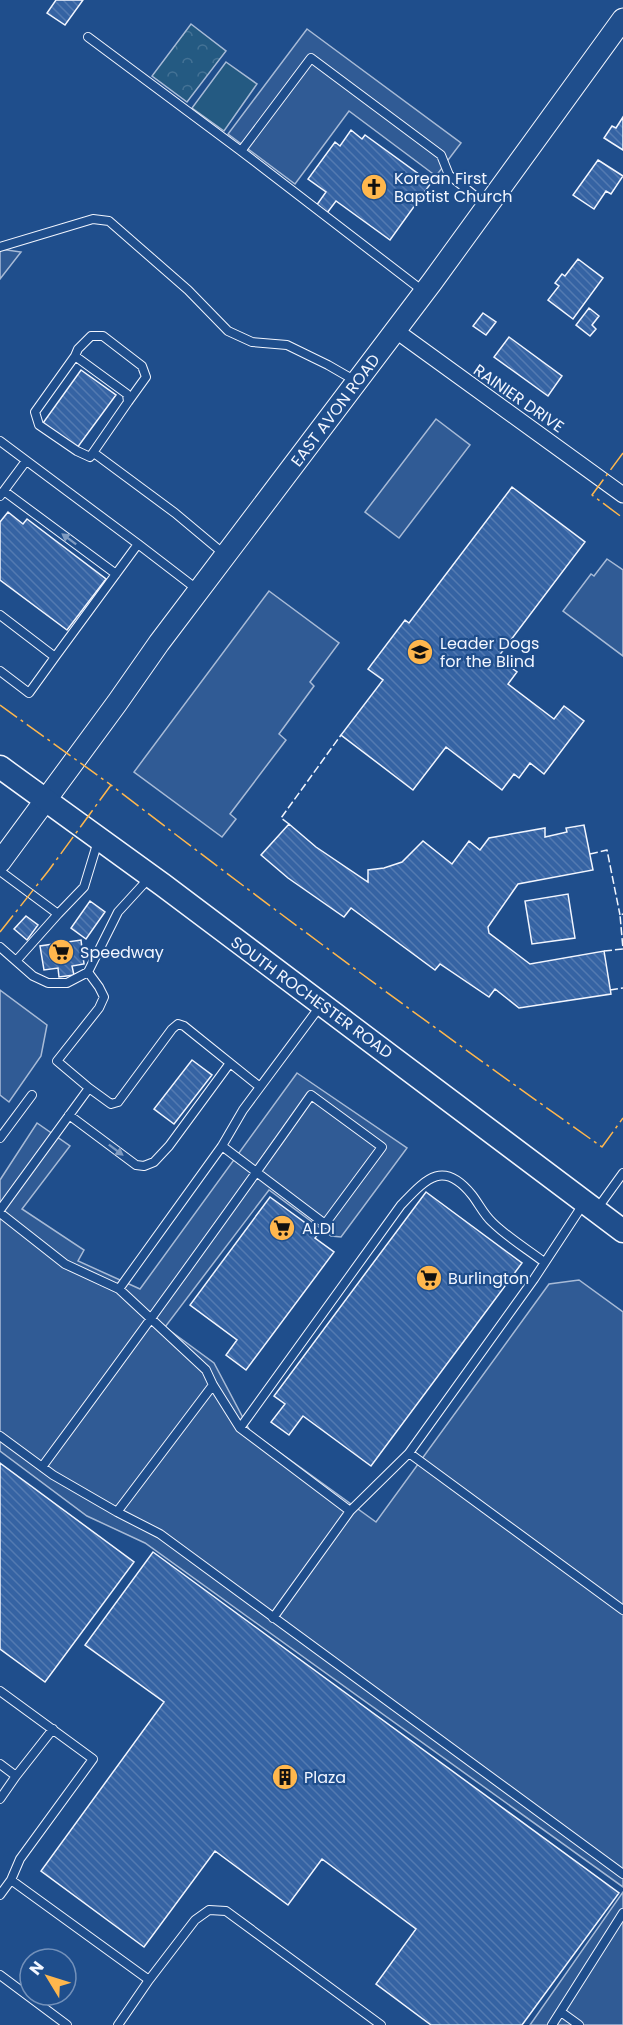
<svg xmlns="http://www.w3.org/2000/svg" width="623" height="2025" font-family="Poppins,sans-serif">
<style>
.park{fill:url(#park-crowns);stroke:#a8bbd7;stroke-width:1.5}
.pitch{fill:#245a82;stroke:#a8bbd7;stroke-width:1.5}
.parking{fill:#305b95;stroke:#a8bbd7;stroke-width:1.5}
.building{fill:url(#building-back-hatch);stroke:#f2f6ff;stroke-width:1.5}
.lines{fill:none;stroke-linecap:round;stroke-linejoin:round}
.lane-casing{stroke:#f2f6ff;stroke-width:10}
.street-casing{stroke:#f2f6ff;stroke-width:17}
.secondary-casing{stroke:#f2f6ff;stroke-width:23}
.primary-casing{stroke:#f2f6ff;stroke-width:25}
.lane{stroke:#1f4e8c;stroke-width:8}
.street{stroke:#1f4e8c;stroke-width:15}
.secondary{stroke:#1f4e8c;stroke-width:21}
.primary{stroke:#1f4e8c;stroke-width:22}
.fence{stroke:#f2f6ff;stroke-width:1.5;stroke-dasharray:8 3;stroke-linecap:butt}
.power{stroke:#ffb74d;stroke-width:1.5;stroke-dasharray:21 4.5 3 4.5;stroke-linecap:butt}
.oneway{fill:#7e9ac0}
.labels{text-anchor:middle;stroke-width:4.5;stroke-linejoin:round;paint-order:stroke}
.poi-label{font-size:16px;fill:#f2f6ff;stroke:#1f4e8c;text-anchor:start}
.street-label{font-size:16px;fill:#f2f6ff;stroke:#1f4e8c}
</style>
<defs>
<pattern id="park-crowns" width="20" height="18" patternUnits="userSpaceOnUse" patternTransform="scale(1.5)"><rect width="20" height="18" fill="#245a82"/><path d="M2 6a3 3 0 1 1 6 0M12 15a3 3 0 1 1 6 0" fill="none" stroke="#447295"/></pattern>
<pattern id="building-back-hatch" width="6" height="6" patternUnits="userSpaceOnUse" patternTransform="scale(1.5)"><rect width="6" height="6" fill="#3563a3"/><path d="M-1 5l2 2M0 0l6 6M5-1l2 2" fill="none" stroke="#537ab1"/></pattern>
</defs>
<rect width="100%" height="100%" fill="#1f4e8c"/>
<path class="park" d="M191,24l35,27 -39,51 -35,-26z"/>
<path class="pitch" d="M226,62l31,22 -33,47 -32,-23z"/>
<path class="parking" d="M307,29l154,114 -25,33 -87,-65 -54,73 -67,-50z
M0,249l21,3 -21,27z
M436,419l34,26 -71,93 -34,-26z
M607,559l16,11v86l-60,-45 28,-37 3,2z
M269,591l70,52 -29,39 4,4 -35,48 7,6 -56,74 6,5 -14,18 -88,-65z
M0,990l47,35 -6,31 -32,46 -9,-7z
M297,1073l110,75 -66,89 -10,-1 -62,-46 -104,137 49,36 36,68 126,91 173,-238 30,-4 44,32v575l-478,-344 -58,-27 -87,-65v-271l37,-57 33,23 -48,63 62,41 -6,11 62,28z
M623,1892v133h-93z"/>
<path class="building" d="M56,0h27l-18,25 -18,-12z
M623,117v33l-19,-12 8,-12 4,2z
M351,130l11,9 3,-4 66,48 -41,57 -54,-39 -9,12 -11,-7 10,-14 -18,-13 27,-37 5,4z
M598,160l25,16 -12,18 -5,-3 -12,18 -21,-14z
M578,259l25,19 -30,41 -25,-19 11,-14 -4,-3 7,-9 3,2z
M589,308l10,8 -7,9 4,4 -6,7 -14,-11z
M483,313l13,9 -10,13 -13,-9z
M509,337l53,39 -14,20 -54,-39z
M81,370l35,25 -39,53 -34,-25z
M512,487l73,55 -87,115 19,15 -9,12 46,35 10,-13 20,15 -40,53 -14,-11 -11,15 -5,-4 -12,16 -56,-43 -33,43 -72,-55 42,-55 -15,-11 37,-49 4,3z
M8,512l15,12 4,-5 79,60 -39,51 -67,-50v-58z
M289,824l27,23 52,35v-12l16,-2 18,-6 21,-21 29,23 17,-23 11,9 9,-12 56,-10v9l22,-5 -1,-4 18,-3 9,45 -75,14 -30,43 1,6 41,31 74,-13 7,43 -92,14 -24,-19 -6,8 -49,-33 -5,6 -84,-62 -7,9 -56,-39 -27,-23z
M568,894l7,44 -43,6 -7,-43z
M90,901l15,11 -19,27 -15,-11z
M26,916l12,9 -11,15 -13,-11z
M81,940l3,24 -12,2 2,9 -15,2 -1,-9 -14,2 -4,-24z
M192,1060l20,15 -38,49 -20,-15z
M426,1192l96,71 -151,203 -68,-50 -14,19 -18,-13 14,-18 -11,-8z
M270,1197l49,36 -4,5 19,14 -88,118 -20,-15 11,-15 -47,-35z
M0,1463l134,99 -89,120 -45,-33z
M153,1552l466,341 -97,132h-91l-55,-41 40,-55 -94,-70 -34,46 -73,-54 -71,96 -103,-76 123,-169 -79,-57z"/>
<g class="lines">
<g class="lane-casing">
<path id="lane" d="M88,37l153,114
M0,247l93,-28 16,2 79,69 40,41 24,11 35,3 41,20 26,15
M423,291l-182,-140 70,-93 130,97 8,20 36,29
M75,356l52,38 1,8 -38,55 -13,-6 -38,-26 -4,-13z
M75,356l3,-7 13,-13h12l39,30 4,11 -18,25
M0,441l138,103
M94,453l81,60 49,41
M4,491l112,83
M0,496l26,-35
M0,615l55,42 83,-113 60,46
M0,671l29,22 26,-36
M0,871l58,43 -42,47
M58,914l26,-27 14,-46
M0,947l33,29 15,7h19l21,-11 30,-60 32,-35
M88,972l11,15 5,10 -5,11 -42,53 32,27
M69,1115l67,50 8,1 10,-4 15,-16 61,-83
M0,1138l32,-43
M597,1209l26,-36
M0,1210l89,-122 22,16 7,-2 54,-73 6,-5 6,2 76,61
M0,1213l65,51 54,25 87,81 7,15 27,43 110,83 59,-58 214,157
M119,1289l103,-143 21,-36 78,-105
M240,1428l161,-223c25,-26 42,-46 71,-10 7,9 12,20 20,27 15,15 35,27 52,40
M0,1436l53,39 64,37 96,-127
M409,1453l125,-174 50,-76
M42,1467c91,-123 181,-247 269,-372l71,52 -57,77 -103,-78
M117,1512l43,22 463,340
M273,1618l77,-107
M0,1691l93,68 -73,100 -9,21 138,100 46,-60 14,-10 17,1 155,114
M0,1764l16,12 37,-47
M0,1799l16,-23
M0,1895l11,-15
M0,1975l67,50
M561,2012l18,13
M118,2025l31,-45
M552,2025l71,-112"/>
</g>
<g class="street-casing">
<path id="street" d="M395,330l228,165"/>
</g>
<g class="secondary-casing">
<path id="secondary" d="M0,862l117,-159 42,-60 273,-361 191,-263"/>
</g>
<g class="primary-casing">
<path id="primary" d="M0,767l163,118 460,346"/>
</g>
<use href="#lane" class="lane"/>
<use href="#street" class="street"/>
<use href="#secondary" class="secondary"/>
<use href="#primary" class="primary"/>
<path class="fence" d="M289,824l-8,-6 60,-83
M590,854l17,-4 13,65
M604,951l19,-2 -3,-34 3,-1
M610,990l13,-2"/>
<path class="power" d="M623,453l-31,42 31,23
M0,705l111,80
M0,932l49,-62 62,-85c161,124 325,245 491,362l21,-29"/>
</g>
<defs><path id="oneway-solid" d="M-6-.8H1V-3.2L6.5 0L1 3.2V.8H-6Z" transform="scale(1.5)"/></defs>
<g class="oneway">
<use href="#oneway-solid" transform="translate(69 539) rotate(-143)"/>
<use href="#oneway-solid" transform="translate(116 1150) rotate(37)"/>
</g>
<defs>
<g id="church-disc" transform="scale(1.35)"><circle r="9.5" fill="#ffb74d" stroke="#1f4e8c"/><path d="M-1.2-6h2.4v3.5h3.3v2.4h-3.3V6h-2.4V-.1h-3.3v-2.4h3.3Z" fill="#111"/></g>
<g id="school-disc" transform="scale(1.35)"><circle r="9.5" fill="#ffb74d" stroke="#1f4e8c"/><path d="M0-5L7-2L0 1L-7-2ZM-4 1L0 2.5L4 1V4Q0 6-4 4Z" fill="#111"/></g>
<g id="supermarket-disc" transform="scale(1.35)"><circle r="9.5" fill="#ffb74d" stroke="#1f4e8c"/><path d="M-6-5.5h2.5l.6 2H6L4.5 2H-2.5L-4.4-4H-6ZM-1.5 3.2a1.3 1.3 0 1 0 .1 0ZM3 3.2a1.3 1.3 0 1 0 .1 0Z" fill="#111"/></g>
<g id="building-disc" transform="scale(1.35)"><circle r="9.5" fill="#ffb74d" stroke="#1f4e8c"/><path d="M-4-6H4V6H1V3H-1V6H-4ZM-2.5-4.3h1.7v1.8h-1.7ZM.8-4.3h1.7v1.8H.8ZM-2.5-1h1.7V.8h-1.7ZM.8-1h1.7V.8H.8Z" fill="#111"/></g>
</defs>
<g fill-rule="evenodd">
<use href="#church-disc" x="374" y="187"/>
<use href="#school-disc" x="420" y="652"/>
<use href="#supermarket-disc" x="61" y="952"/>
<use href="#supermarket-disc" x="282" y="1228"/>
<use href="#supermarket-disc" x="429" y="1278"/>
<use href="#building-disc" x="285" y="1777"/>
</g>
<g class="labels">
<g class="poi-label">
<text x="394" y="184">Korean First<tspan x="394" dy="18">Baptist Church</tspan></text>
<text x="440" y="649">Leader Dogs<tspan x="440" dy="18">for the Blind</tspan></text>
<text x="80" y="958">Speedway</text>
<text x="302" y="1234">ALDI</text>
<text x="448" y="1284">Burlington</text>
<text x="304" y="1783">Plaza</text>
</g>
<g class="street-label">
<text transform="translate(519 398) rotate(35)" y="6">RAINIER DRIVE</text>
<text transform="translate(335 410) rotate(-53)" y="6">EAST AVON ROAD</text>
<text transform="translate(312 997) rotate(36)" y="6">SOUTH ROCHESTER ROAD</text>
</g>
</g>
<g transform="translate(48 1977) rotate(308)"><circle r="28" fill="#1f4e8c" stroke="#7391ba" stroke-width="1.5"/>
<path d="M0-4.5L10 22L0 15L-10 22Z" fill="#ffb74d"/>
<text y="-9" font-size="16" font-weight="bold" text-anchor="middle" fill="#f2f6ff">N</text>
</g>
</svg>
